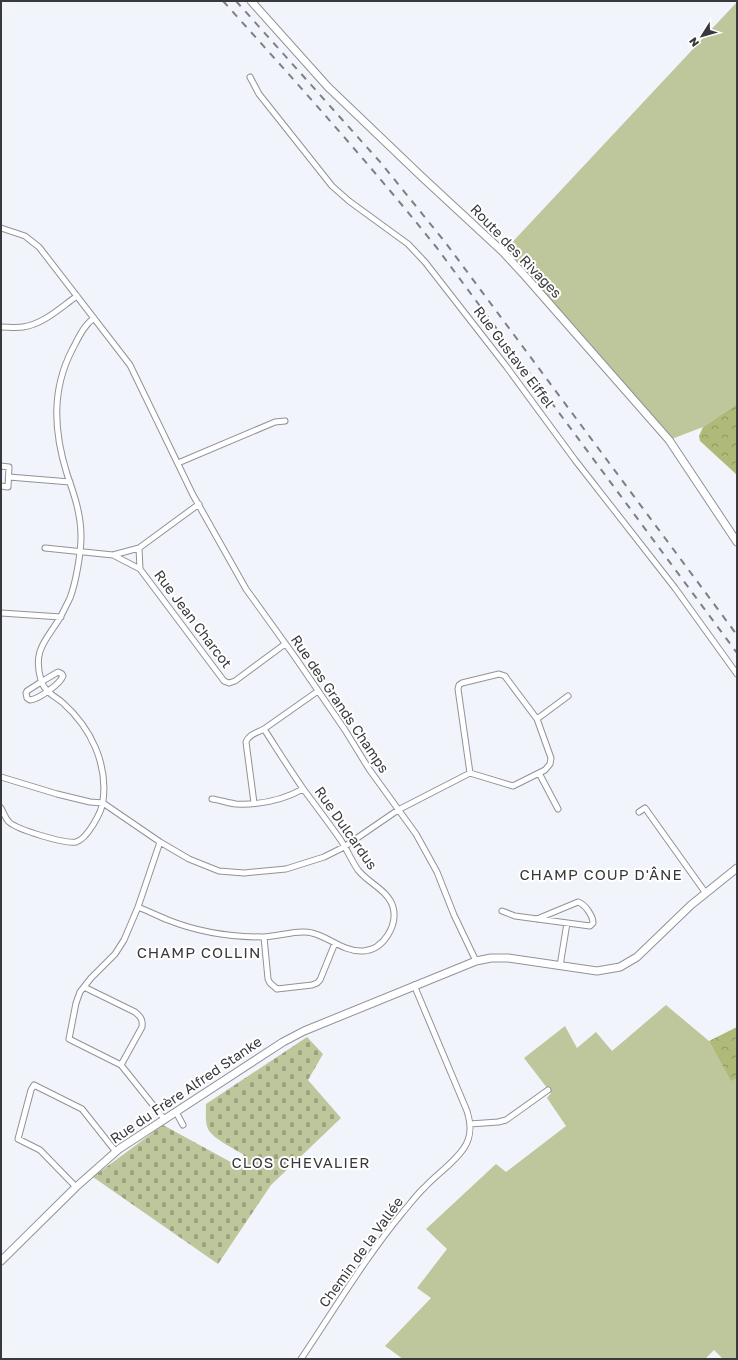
<svg xmlns="http://www.w3.org/2000/svg" width="738" height="1360" font-family="'Golos Text',sans-serif">
<style>
.green{fill:#bec69c}
.forest{fill:url(#forest-crowns)}
.cemetery{fill:url(#cemetery-stones)}
.lines{fill:none;stroke-linecap:round;stroke-linejoin:round}
.minor-casing{stroke:#91929a;stroke-width:7}
.tertiary-casing{stroke:#91929a;stroke-width:9}
.secondary-casing{stroke:#91929a;stroke-width:9}
.minor{stroke:#fff;stroke-width:5}
.tertiary{stroke:#fff;stroke-width:7}
.secondary{stroke:#fff;stroke-width:7}
.rail{stroke:#7e7e84;stroke-width:2;stroke-dasharray:7 7;stroke-linecap:butt}
.labels{text-anchor:middle;stroke-width:4;stroke-linejoin:round;paint-order:stroke}
.street-label{font-size:14px;fill:#39393d;stroke:#fff}
.neighbourhood-label{font-size:15px;letter-spacing:1px;fill:#39393d;stroke:#fff}
</style>
<defs>
<pattern id="forest-crowns" width="20" height="18" patternUnits="userSpaceOnUse"><rect width="20" height="18" fill="#afba78"/><path d="M2 6a3 3 0 1 1 6 0M12 15a3 3 0 1 1 6 0" fill="none" stroke="#8f9864"/></pattern>
<pattern id="cemetery-stones" width="16" height="16" patternUnits="userSpaceOnUse"><rect width="16" height="16" fill="#bec69c"/><path d="M2 7V4a2 2 0 0 1 4 0v3zM10 15v-3a2 2 0 0 1 4 0v3z" fill="#9ba280"/></pattern>
</defs>
<rect width="100%" height="100%" fill="#f2f4fc"/>
<path class="green" d="M737,2v402l-34,23 -34,13 -166,-188z
M666,1005l43,36 22,39 6,-3v282h-14l-9,-9 -9,9h-302l-18,-13 46,-48 -14,-10 30,-39 -21,-20 70,-65 10,8 60,-46 -19,-28 4,-5 -27,-35 41,-32 12,22 19,-16 16,19z"/>
<path class="forest" d="M737,404v71l-37,-34 -1,-5 4,-9z
M737,1027v51l-6,3 -22,-40z"/>
<path class="cemetery" d="M307,1037l16,17 -15,26 33,38 -70,67 -53,79 -125,-87 70,-52 75,41 6,-11c-9,-6 -31,-16 -36,-26 -3,-7 -2,-17 -2,-25z"/>
<g class="lines">
<g class="minor-casing">
<path id="minor" d="M250,77l9,17 73,92 17,15 59,43 17,18 81,104 69,94 100,128 62,86
M1,228l24,8 14,11 91,118 63,130 53,94 49,68 50,73 24,39 47,65 21,38 17,43 22,46
M1,327c7,0 15,1 22,0 21,-3 38,-20 54,-31
M178,463l97,-41 10,-1
M1,466l8,1 -1,20 -7,-1
M9,477l61,5
M199,504l-60,44 1,21 84,112 5,2 6,-2 50,-37
M45,548l68,7 26,-7
M113,555l27,14
M1,613l60,4
M58,672l4,2 1,2c-3,8 -24,23 -33,24l-3,-2 -1,-5 1,-2 14,-9z
M499,674l6,2 2,3 30,40 14,39 -1,6 -5,6 -32,16 -43,-13 -12,-84 1,-4 3,-2z
M537,719l31,-23
M539,773l19,36
M1,777l56,17 33,8 13,1 57,39 29,17 30,12 25,2 42,-4 38,-12 20,-10 54,-37 72,-37
M212,799c8,1 16,4 24,5 23,1 47,-4 67,-15
M254,803l-8,-61c3,-8 11,-9 18,-13
M1,808c2,4 5,11 8,14 9,8 56,22 67,20 11,-3 26,-30 27,-41 5,-37 -12,-73 -40,-98 -8,-7 -19,-11 -22,-23 -9,-31 6,-40 20,-64 3,-6 6,-12 9,-18 6,-16 11,-45 11,-62 0,-22 -7,-42 -14,-62 -13,-42 -16,-83 5,-124 6,-11 11,-24 22,-32
M639,812l6,-4 60,84
M160,842l-22,65 -14,33 -9,14 -24,24 -11,14 -4,11 -7,36 52,26 44,55
M138,907c10,4 20,9 30,13 30,12 64,17 95,17 14,0 36,-8 49,-4 17,4 32,19 51,18 20,-1 35,-25 30,-44 -5,-17 -25,-24 -35,-37 -7,-10 -11,-21 -18,-31 -12,-17 -24,-33 -36,-49 -14,-20 -27,-41 -40,-61l54,-38
M502,911l13,5 75,10 3,-3c0,-7 -8,-19 -15,-21l-41,17
M264,937l4,42 2,4 7,6 35,-4 5,-2 3,-3 15,-37
M560,966l7,-43
M84,987l51,25c6,5 8,8 7,15l-21,38
M176,1112l7,13
M470,1124l28,-2 8,-2 42,-30
M76,1187l-36,-37 -22,-11 13,-49 3,-5 48,24 34,43
M301,1359c33,-49 64,-101 102,-147 7,-8 14,-18 22,-25 12,-13 29,-24 39,-39 8,-12 7,-24 3,-37l-53,-126"/>
</g>
<g class="tertiary-casing">
<path id="tertiary" d="M1,1261l75,-74 43,-38 164,-107 21,-11 172,-70 15,-3h17l89,13 23,-4 17,-10 54,-52 46,-37"/>
</g>
<g class="secondary-casing">
<path id="secondary" d="M251,1l77,86 93,89 82,76 23,25 143,163 68,102"/>
</g>
<use href="#minor" class="minor"/>
<use href="#tertiary" class="tertiary"/>
<use href="#secondary" class="secondary"/>
<path class="rail" d="M223,1c73,81 146,162 214,247l300,405
M236,1l145,162 64,79 292,393"/>
</g>
<g class="labels">
<g class="street-label">
<text transform="translate(516 251) rotate(46)" y="5">Route des Rivages</text>
<text transform="translate(514 357) rotate(53)" y="5">Rue Gustave Eiffel</text>
<text transform="translate(193 619) rotate(53)" y="5">Rue Jean Charcot</text>
<text transform="translate(340 704) rotate(56)" y="5">Rue des Grands Champs</text>
<text transform="translate(346 828) rotate(55)" y="5">Rue Dulcardus</text>
<text transform="translate(186 1090) rotate(-34)" y="5">Rue du Frère Alfred Stanke</text>
<text transform="translate(361 1252) rotate(-54)" y="5">Chemin de la Vallée</text>
</g>
<g class="neighbourhood-label">
<text x="601" y="880">CHAMP COUP D'ÂNE</text>
<text x="199" y="958">CHAMP COLLIN</text>
<text x="301" y="1168">CLOS CHEVALIER</text>
</g>
</g>
<rect width="738" height="1360" fill="none" stroke="#39393d" stroke-width="4"/>
<g transform="translate(702 36) rotate(233)" stroke="#ffffff" stroke-width="3" paint-order="stroke">
<path d="M0-3L7 15L0 10L-7 15Z" fill="#39393d"/>
<text y="-6" font-size="11" font-weight="bold" text-anchor="middle" fill="#39393d">N</text>
</g>
</svg>
